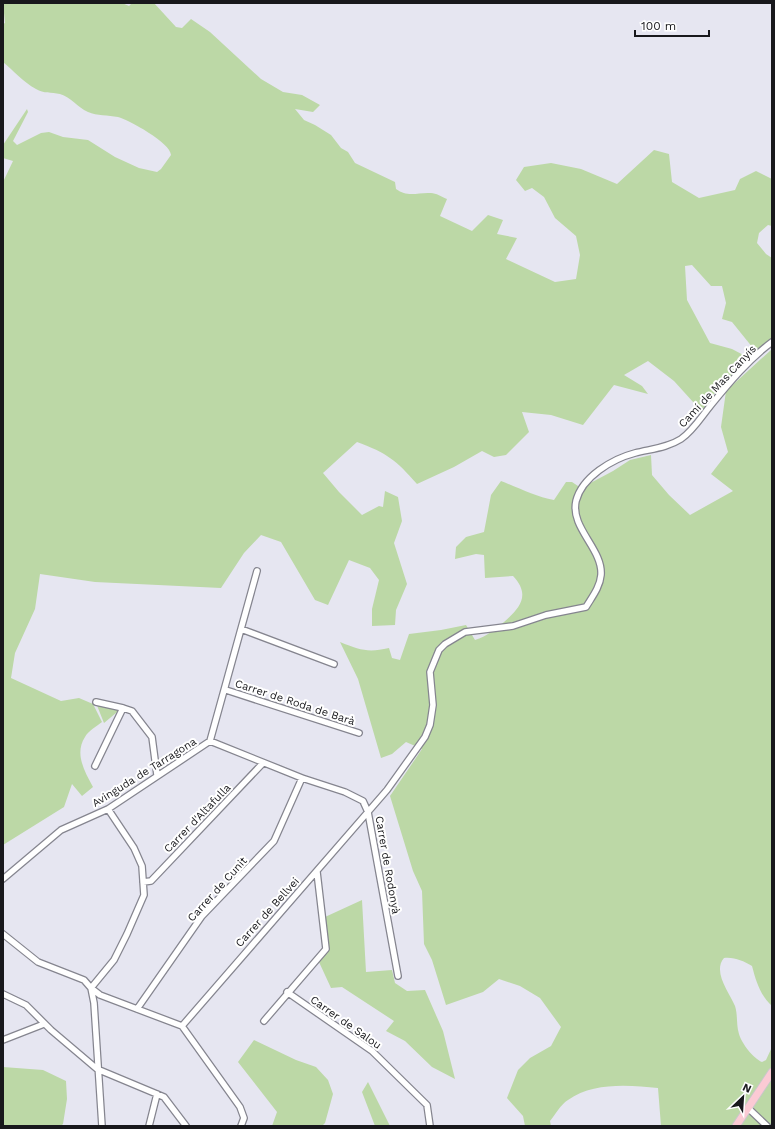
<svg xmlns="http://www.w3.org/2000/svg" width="775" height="1129" font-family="'Work Sans',sans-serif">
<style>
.green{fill:#bcd8a6}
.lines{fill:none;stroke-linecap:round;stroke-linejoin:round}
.minor-casing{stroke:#85858f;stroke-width:8}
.major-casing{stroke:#c8c8c9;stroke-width:9}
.minor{stroke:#fff;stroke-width:5.5}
.major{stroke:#fbcad4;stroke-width:7}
.labels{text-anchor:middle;stroke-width:4;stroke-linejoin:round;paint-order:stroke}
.street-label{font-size:11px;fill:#18181c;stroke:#fff}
</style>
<rect width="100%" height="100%" fill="#e6e6f1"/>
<path class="green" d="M3,3h119l7,3 3,-3h22l22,24 6,1 9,-9 19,13 51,47 22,13 19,3 18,10 -7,7 -18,-3 9,11 11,5 16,10 10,13 7,4 7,11 40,19 1,7c12,9 22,3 35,4 5,0 11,4 16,6l-7,17 32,15 16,-16 15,5 -6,14 20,4 -11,21 49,23 21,-3 4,-24 -4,-19 -21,-18 -11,-21 -12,-9 -7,3 -9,-11 8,-13 27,-4 30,6 36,15 37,-34 15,4 3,28 27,16 36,-8 5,-11 16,-8 16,8v47l-4,-1 -9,8 -2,10 9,11 6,4v85l-15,10 -25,-31 -10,-3 4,-16 -4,-17h-11l-19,-21 -7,1 2,34 23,43 22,6 19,10 -35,32 -13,22 -29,-32 -26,-20 -24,14 18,11 6,8 -34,-9 -31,40 -32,-10 -29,-3 7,20 -23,23 -12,2 -12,-6 -28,16 -37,17c-21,-24 -30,-31 -60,-42l-34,31 16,19 23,23 17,-9 4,1 2,-16 13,6 4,24 -8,22 13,41 -11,26 -1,15 -23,1v-17l7,-29 -9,-12 -21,-8 -21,45 -13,-5 -34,-58 -20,-7 -17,18 -23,35 -126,-6 -55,-8 -5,35 -20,44 -4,25 50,23 18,-3 14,6 9,18c-5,4 -14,9 -17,15 -11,17 0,35 8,50l-11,9 -10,-12 -8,23 -61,38v-663l10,-21 -10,-3v-13l24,-36 1,3 -15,29 4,4 24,-12 8,-1 14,5 25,3 27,17 24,11 18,4 4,-3 10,-14c0,-12 -42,-35 -53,-38 -10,-2 -21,-1 -30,-5 -11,-5 -17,-15 -28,-18 -9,-2 -16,0 -24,-5 -13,-7 -22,-18 -33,-27v-38l2,-1z
M772,349v657c-12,-11 -16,-25 -20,-40 -9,-5 -17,-9 -28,-8 -12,14 6,35 11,48 3,9 1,19 4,28 3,10 14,24 23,28l4,-2 6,-13v79h-111l-3,-38c-29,-3 -65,-6 -90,12 -7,4 -13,15 -18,21l1,5h-26l-2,-10 -16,-18 11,-28 12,-12 21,-12 10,-19 -21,-29 -20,-12 -21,-7 -16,13 -37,13 -14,-45 -8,-16 -2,-53 -9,-20 -23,-75 32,-47 -16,-7 -14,12 -11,4 -23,-79 -18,-37c20,8 28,11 49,6l3,10 8,2 9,-26 32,-4 25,-5 9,15c12,-4 19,-10 29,-18 16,-14 27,-27 9,-46l-28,2 -1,-23 -8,-1 -21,5 1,-12 10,-10 18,-5 7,-37 10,-14c18,7 35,16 53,19l12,-18h6l9,6 32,-17 17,-11 21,-5 1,20 17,20 21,20 43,-24 -22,-17 17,-22 -7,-25 5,-36z
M96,703l26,5 -18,15z
M362,900l4,72 26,-2 3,13 12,8 18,-1 18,41 12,48 -23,-12 -27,-26 -19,-10 8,-10 -52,-34 -11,1 -12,-26 9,-11 -3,-34z
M254,1040l42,20 20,7 12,13 5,14 -8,29 -3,3h-50l5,-14 -39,-50z
M3,1067l40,3 23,11 1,18 -4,25 -2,2h-58z
M368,1082l22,44h-15l-13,-34z"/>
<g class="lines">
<g class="minor-casing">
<path id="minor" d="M241,629l93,35
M226,690l133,43
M96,702l27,6
M210,741l92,37 43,14 18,9 5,11 30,164
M95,766l28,-58 9,3 20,26 5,38
M108,809l26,39 8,18 2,29 -17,39 -13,26 -23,28 9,7 82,31 58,81 4,11 -3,8
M3,879l58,-49 47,-21 102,-68 47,-170
M143,882l8,-1 112,-118
M3,934l35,28 46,18 7,8 3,15 8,123
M287,992l85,59 55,54 3,21
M3,994l23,11 25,25 46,39 67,28 22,29
M137,1009l65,-93 72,-75 28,-63
M264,1021l62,-72 -9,-77
M182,1026l205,-236 38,-53 5,-12 3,-20 -3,-33 9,-22 6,-6 20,-12 48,-6 33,-11 40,-8c6,-10 14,-20 15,-32 2,-26 -31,-47 -25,-74 6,-24 36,-42 59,-48 15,-4 32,-5 46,-14 12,-8 21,-23 30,-34 18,-22 38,-46 61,-63
M3,1040l41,-16
M748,1108l19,18
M149,1126l8,-32"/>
</g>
<g class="major-casing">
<path id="major" d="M736,1126l36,-54"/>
</g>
<use href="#minor" class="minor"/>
<use href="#major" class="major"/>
</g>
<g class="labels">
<g class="street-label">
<text transform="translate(717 386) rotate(-47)" y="4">Camí de Mas Canyís</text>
<text transform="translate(295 702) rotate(18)" y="4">Carrer de Roda de Barà</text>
<text transform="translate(144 772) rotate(-32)" y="4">Avinguda de Tarragona</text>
<text transform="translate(197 818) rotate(-46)" y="4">Carrer d'Altafulla</text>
<text transform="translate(388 865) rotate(80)" y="4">Carrer de Rodonyà</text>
<text transform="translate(217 889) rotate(-48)" y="4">Carrer de Cunit</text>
<text transform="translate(267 912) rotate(-48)" y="4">Carrer de Bellvei</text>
<text transform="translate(346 1022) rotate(35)" y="4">Carrer de Salou</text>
</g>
</g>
<rect width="775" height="1129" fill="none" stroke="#18181c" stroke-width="8"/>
<g transform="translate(743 1097) rotate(25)" stroke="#ffffff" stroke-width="3" paint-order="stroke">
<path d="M0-3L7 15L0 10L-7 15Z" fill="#18181c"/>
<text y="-6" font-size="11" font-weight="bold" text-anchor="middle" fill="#18181c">N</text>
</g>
<path d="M635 30v6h74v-6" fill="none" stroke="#18181c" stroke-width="2"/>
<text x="641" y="30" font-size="12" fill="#18181c" stroke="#ffffff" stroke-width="3" paint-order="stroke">100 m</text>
</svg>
